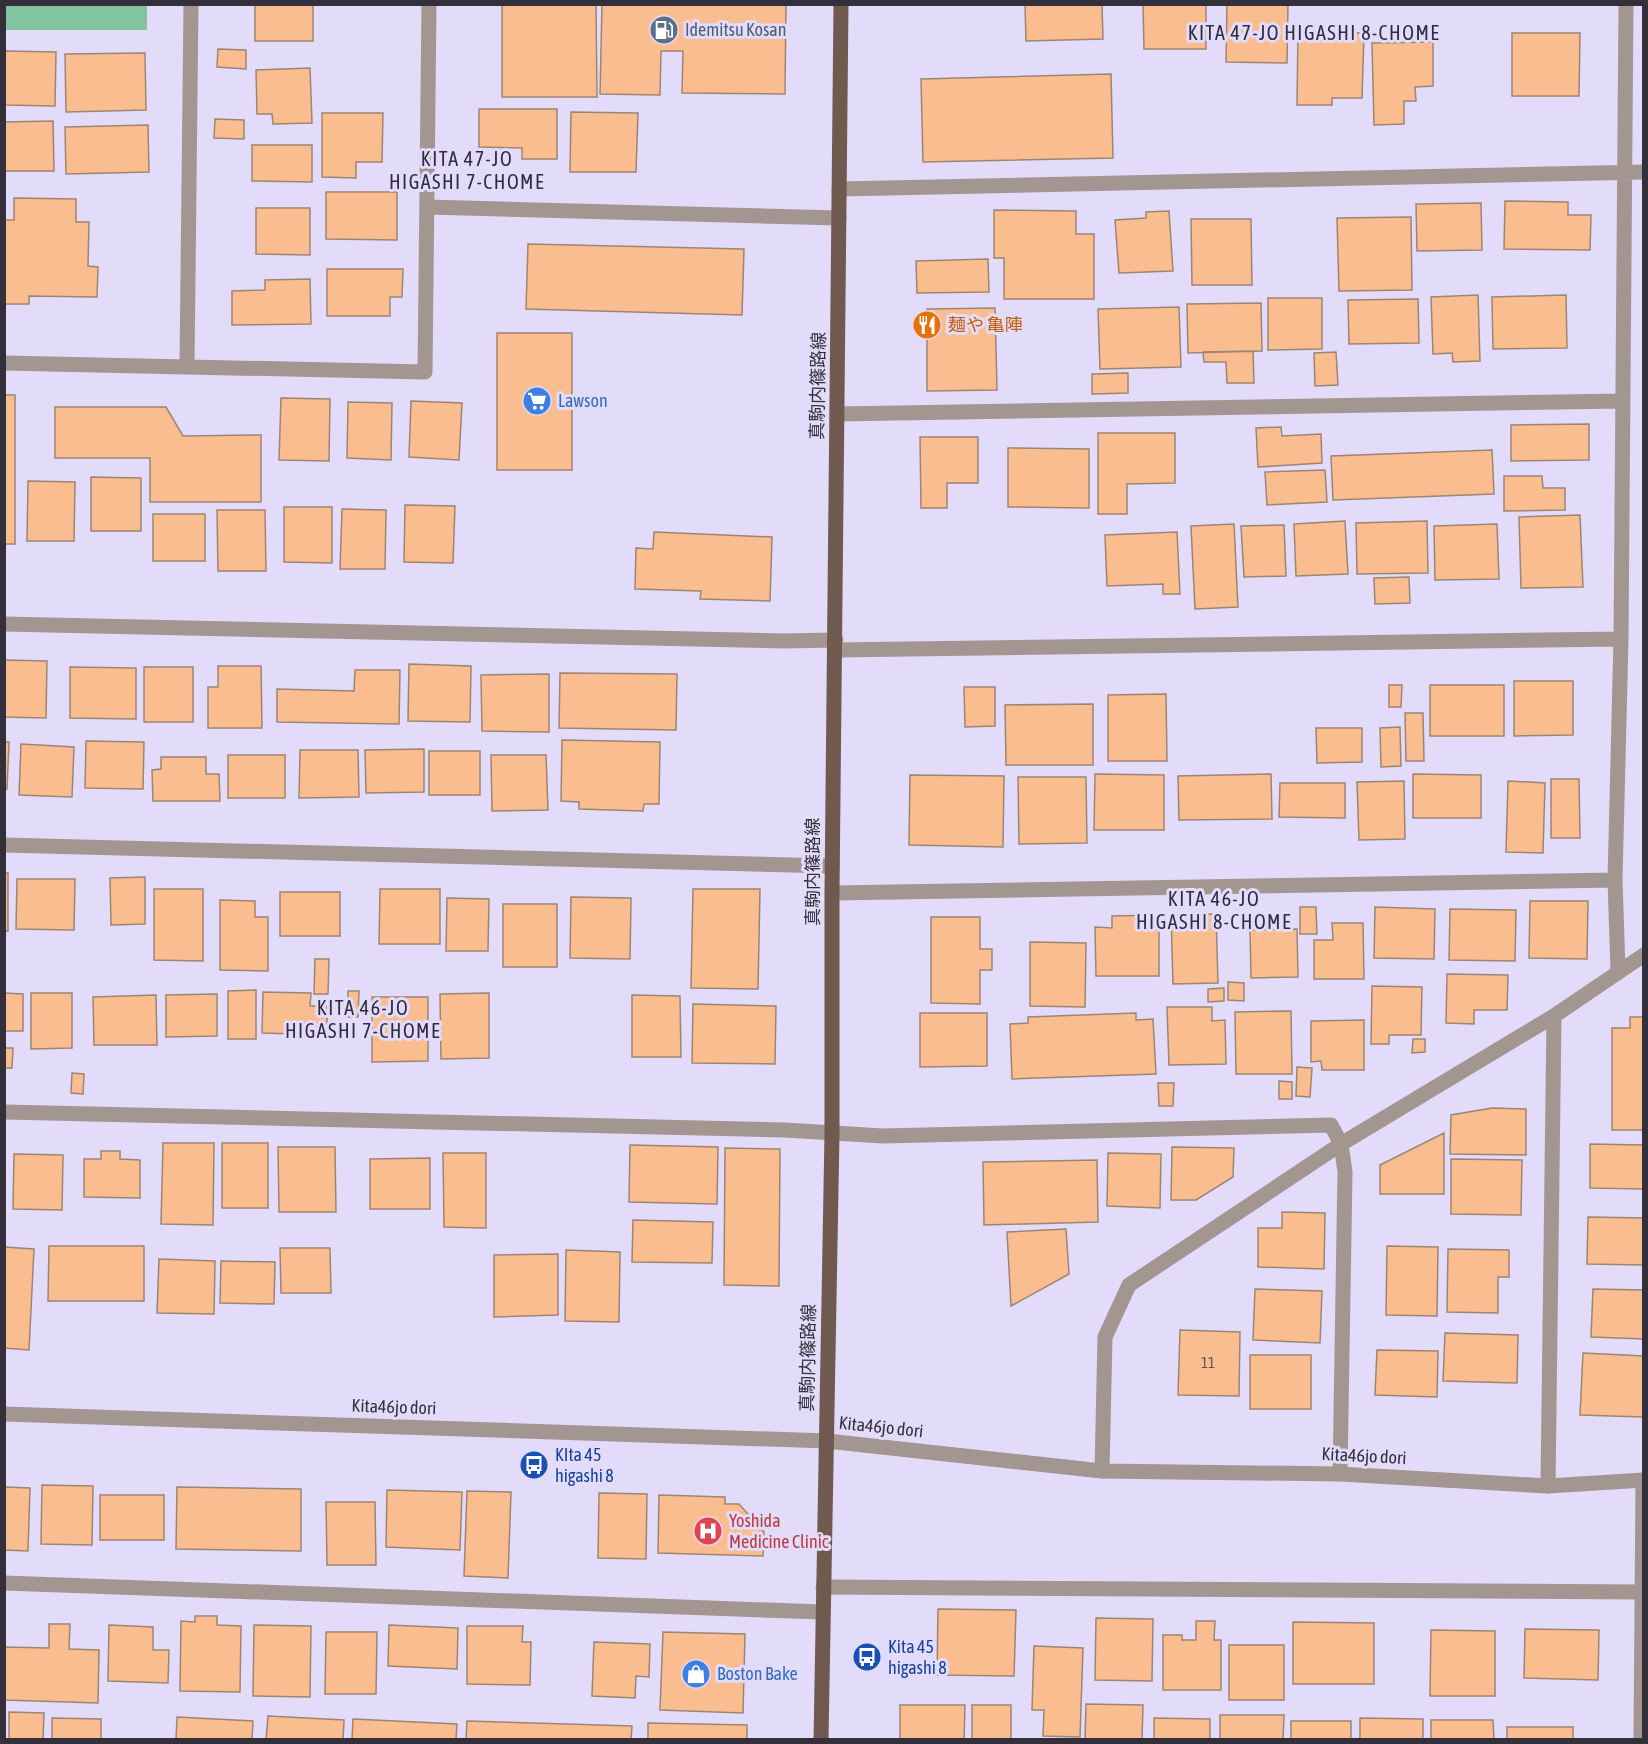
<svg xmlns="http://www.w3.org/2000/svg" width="1648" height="1744" font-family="'Asap Condensed','Noto Sans JP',sans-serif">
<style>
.green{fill:#83c4a0}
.building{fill:#f9bd8f;stroke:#9e8572;stroke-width:1.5}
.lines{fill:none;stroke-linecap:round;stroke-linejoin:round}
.minor{stroke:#a39690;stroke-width:15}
.tertiary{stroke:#a39690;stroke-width:15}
.primary{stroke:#70594e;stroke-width:15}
.labels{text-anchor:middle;stroke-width:6;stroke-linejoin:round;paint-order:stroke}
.number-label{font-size:15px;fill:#645350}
.service-label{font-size:18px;fill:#4e5e75;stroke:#e2dbf9;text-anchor:start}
.food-label{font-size:18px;fill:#c56008;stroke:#e2dbf9;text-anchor:start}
.street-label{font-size:18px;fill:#33303b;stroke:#e2dbf9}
.shop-label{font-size:18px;fill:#366cbe;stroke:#e2dbf9;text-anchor:start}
.transit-label{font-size:18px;fill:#164399;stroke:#e2dbf9;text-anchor:start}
.health-label{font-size:18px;fill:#be3a42;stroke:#e2dbf9;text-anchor:start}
.neighbourhood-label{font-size:20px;letter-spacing:1.5px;fill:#312b42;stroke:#e2dbf9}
</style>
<rect width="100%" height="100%" fill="#e2dbf9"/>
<path class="green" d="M4,5h143v25h-142z"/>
<path class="building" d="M255,4h58v37h-58z
M502,4h94l1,93h-95z
M602,4h184l-1,90 -103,-1 1,-42h-22l-1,44 -60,-1z
M1025,4h77l1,35 -77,2z
M1227,4h61l-1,59 -61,-1z
M1143,5h63v44h-62z
M1298,33h66l-2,65h-30v7h-35z
M1512,33h68l-1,63h-67z
M1433,42v44l-18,1 1,14h-12v23l-30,1 -2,-82z
M218,49l28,1v19l-29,-2z
M4,51l52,1 -1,54 -51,-1z
M145,53l1,57 -80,2 -1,-58z
M310,68l2,55 -39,1 -1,-10h-15l-1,-44z
M1111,74l2,84 -190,4 -2,-83z
M479,109h78v50h-35v-11l-43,-1z
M571,112l67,1 -2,59h-66z
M322,113h61l-1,49h-26v16l-34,-1z
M215,119l29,1v19l-30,-1z
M53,121l1,50h-50v-49z
M148,125l1,47 -83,2 -1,-47z
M252,145h60v37l-60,-1z
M326,192h71v48l-71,-1z
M14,198l62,1v23h13l-1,44 10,1 -1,30 -68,-1v8h-25v-84h10z
M1505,201l63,1v13h23l-1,35 -86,-1z
M1481,203l1,47 -65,1 -1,-47z
M256,208h54v47l-54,-1z
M994,210l82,1v23h18v65h-90v-41h-10z
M1169,211l4,60 -54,2 -4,-53 31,-2v-6z
M1411,217l1,73 -73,1 -2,-73z
M1191,219h60l1,66h-60z
M528,244l216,5 -2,66 -216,-6z
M988,259l1,33 -72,1 -1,-32z
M327,269h76l-1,28h-12v19h-63z
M310,279l1,45 -79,1v-34l33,-1v-10z
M1478,295l2,66 -27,1 -1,-9 -19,1 -2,-57z
M1566,295l1,53 -74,1 -1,-52z
M1268,298h54v51l-54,1z
M1418,299l1,44 -70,1 -1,-44z
M1261,303l1,48 -74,2 -1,-49z
M1179,307l2,60 -81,2 -2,-60z
M995,308l2,82 -70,1v-82z
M497,333h75v137h-75z
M1253,351l1,32h-27l-1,-21h-22l-1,-10z
M1336,352l2,33 -23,1 -1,-33z
M1128,373v20l-36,1v-20z
M4,395h11v149h-11z
M281,398l49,1 -1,62 -50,-1z
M411,401l51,2 -3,57 -50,-3z
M348,402l44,1 -1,57 -44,-2z
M55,407h111l17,29 78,-1v67h-111v-44h-95z
M1589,424v36l-78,1v-36z
M1281,427l1,9 39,-2 1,29 -64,4 -2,-39z
M1098,433h77v50l-48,1v30h-29z
M920,437h58v46h-31v25h-26z
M1008,448l81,1v59l-81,-1z
M1492,450l2,44 -161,6 -2,-44z
M1325,470l2,32 -60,3 -2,-33z
M1504,476h38l1,12h22v22l-61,1z
M91,477l50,1v53h-50z
M28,481l47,1 -1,59h-47z
M405,505l50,1 -2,57 -49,-1z
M284,507h48v56l-48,-1z
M342,509l44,1 -1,59h-45z
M217,510h48l1,61h-48z
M153,514h52v47h-52z
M1580,515l3,72 -62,1 -2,-71z
M1345,521l3,53 -52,2 -2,-52z
M1427,521l1,52 -71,1 -1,-51z
M1234,524l4,83 -43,2 -4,-83z
M1497,524l2,55 -64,1 -1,-54z
M1284,525l2,51 -42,1 -3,-51z
M654,532l118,5 -2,64 -70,-2 1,-8 -66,-2 1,-41 17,1z
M1177,532l3,62h-17v-10l-56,2 -2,-51z
M1409,577l1,26 -35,1 -1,-26z
M4,660l43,1 -1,57 -42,-1z
M409,664l62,2 -1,56 -62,-1z
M218,666h43l1,62h-54v-41h10z
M70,667l66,1v51l-66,-1z
M144,667h49v55h-49z
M355,670h45l-1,54 -122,-2v-33l77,2z
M560,673l117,1 -1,56 -117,-2z
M549,674v58l-67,-1 -1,-56z
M1514,681h59v54l-59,1z
M1389,685h13l-1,22h-12z
M1430,685h74v51h-74z
M964,687h31v39l-30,1z
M1166,694l1,67h-59v-66z
M1093,704v61h-87l-1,-60z
M1405,713h18l1,48h-18z
M1400,727l1,39 -20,1 -1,-39z
M1316,728h46v34l-45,1z
M562,740l98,2 -1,62h-15l-1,7 -64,-2v-7l-18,-1z
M86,741l58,1 -1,47 -58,-1z
M4,742h5l-2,47h-3z
M21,744l53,3 -2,50 -53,-2z
M424,749v43l-58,1 -1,-43z
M300,750h58l1,47 -60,1z
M429,751h51v44h-51z
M228,755h57v43h-57z
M491,755h55l2,55 -56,1z
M161,757h45v17h13l1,27h-67l-1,-31 9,-1z
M1095,774l69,1v55h-70z
M1271,774l1,45 -93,1 -1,-44z
M1413,774l68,1v43h-68z
M910,775l94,1 -1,71 -94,-2z
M1018,777h68l1,66 -68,1z
M1551,779h28l1,59h-29z
M1404,781l1,58 -46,1 -2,-58z
M1508,781l37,2 -2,70 -37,-1z
M1280,783h65v35l-66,-1z
M4,873h4v58h-4z
M145,877v47l-34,1 -1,-47z
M17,879h58l-1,51 -58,-1z
M154,889h49v72l-49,-1z
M380,889h60v55h-61z
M693,889h67l-2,100 -67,-1z
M280,892h60v44h-60z
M571,897l60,1 -1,61 -60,-1z
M447,898l42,1 -1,52h-42z
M220,900l35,1v16h13v54l-48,-1z
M1530,901h58l-1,58 -58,-1z
M503,904h54v63h-54z
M1300,907h16l1,27h-17z
M1375,907l60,2 -1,50 -60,-1z
M1450,909l66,1 -1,51 -66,-1z
M1216,914l2,69 -45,1 -2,-69z
M1159,915v61h-63l-1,-49 17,1v-12z
M931,917h49v32h12v21h-12v34l-49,-1z
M1332,923h31l1,56h-50v-39h19z
M1297,929l1,48 -47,1 -1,-48z
M1030,942l56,1 -1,64 -55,-1z
M315,959h14l-1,35h-14z
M1447,974l61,1 -1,35h-33v14l-28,-1z
M1228,982l16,1v18l-16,-1z
M1372,986l50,1 -1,48h-32v9h-18z
M1224,988v13l-16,1v-13z
M256,990v49h-28v-48z
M348,991h11l-1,26h-11z
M263,992l48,1 -1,13h17v29l-65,-2z
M4,993l19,1v37h-19z
M31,993h41v55l-41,1z
M489,993v65l-48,1 -1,-65z
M217,994v42l-51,1v-42z
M156,995l1,50h-63l-1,-48z
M632,995l48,1 1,61h-49z
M372,997h56v64l-56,1z
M693,1004l83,2 -1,58 -83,-1z
M1167,1007h45v14l13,-1 1,44 -57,1z
M1291,1011l1,63h-56l-1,-62z
M920,1013h67v53l-67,1z
M1136,1013v7l17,-1 3,55 -144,5 -2,-55 18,-1v-6z
M1630,1017h14v113h-32v-102h18z
M1364,1020v50h-42l-1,-9 -10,1v-41z
M1413,1039h12v13l-13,1z
M4,1048h9l-1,20h-8z
M1297,1067l15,1 -2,29 -14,-1z
M72,1073l12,1 -1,20 -12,-1z
M1279,1081l13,1v17h-13z
M1158,1083h16l-1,23h-14z
M1492,1108l34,1v46l-76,-1 1,-39z
M1444,1133v61h-64v-29z
M163,1143h51l-1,82 -52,-1z
M222,1143h46v65h-46z
M1590,1144l54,1v44l-54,-1z
M630,1145l88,2 -1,57 -88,-2z
M278,1147h57l1,65h-57z
M1172,1147l62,1 -1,29 -37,23h-25z
M725,1148l55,1 -1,137 -55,-1z
M101,1151h19v8l20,1v38l-56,-1v-38h17z
M443,1153h43v75l-42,-1z
M1108,1153l53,1 -1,54 -53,-2z
M14,1154l49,1 -1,55 -49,-1z
M430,1158v51h-60v-50z
M1451,1159l71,1 -1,55 -70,-1z
M1097,1160l1,62 -114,3 -1,-63z
M1282,1212l43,1 -1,56 -66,-2v-39h24z
M1588,1217l56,1v47l-57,-1z
M633,1220l80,2 -1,41 -80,-1z
M1066,1229l3,45 -58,32 -4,-74z
M49,1246h95v55h-96z
M1387,1246l51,1 -1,69 -51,-1z
M4,1247l30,2 -5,101 -25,-2z
M280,1248h50l1,45h-50z
M1448,1249l61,1v27h-11v36l-51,-1z
M566,1250l54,2 -1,70 -54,-1z
M558,1254v61l-64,2v-62z
M159,1259l56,2 -1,53 -57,-1z
M221,1261l54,1 -1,42 -54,-1z
M1255,1289l67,2 -2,52 -67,-3z
M1593,1289l51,1v49l-53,-2z
M1180,1330l60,2 -1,64 -61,-1z
M1445,1333l73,2 -1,48 -74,-2z
M1377,1350l61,1 -1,46 -62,-2z
M1583,1353l61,3v61l-64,-2z
M1250,1355h61v54h-61z
M42,1485l51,1 -1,59 -51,-1z
M4,1487l26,1 -2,63 -24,-1z
M177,1487l124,2v62l-125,-2z
M387,1490l75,2 -2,58 -74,-3z
M467,1491l44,1 -3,86 -44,-2z
M599,1493l48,1 -1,65 -48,-1z
M100,1495h64v45h-64z
M659,1495l66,2v7h14l25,28 -1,24 -105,-3z
M326,1502h49l1,63h-49z
M938,1609l78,1 -2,66 -77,-1z
M195,1616h22v9l24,1 -1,66 -60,-1 1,-70 14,1z
M1096,1618l57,1 -1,62 -57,-1z
M1196,1621h19l-1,19h7v50h-58v-55h19v5h14z
M1293,1622l81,1v61h-81z
M49,1624h21l-1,25 30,1 -1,53 -94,-3v-53l45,1z
M109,1625l44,2v23h16l-1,33 -60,-2z
M254,1625l57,1 -1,71 -57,-1z
M389,1625l69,3 -1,41 -69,-3z
M467,1626h56l-1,16h9l-1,43 -63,-1z
M1525,1629l74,1 -1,50 -74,-2z
M1431,1630l64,1v65h-65z
M326,1632h51l-1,62h-51z
M663,1632l82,2 -2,79 -83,-3z
M594,1642l56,2 -1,33 -13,-1 -1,22 -43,-2z
M1229,1645h55v55h-55z
M1034,1646l49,2 -3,89 -37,-1 1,-26h-12z
M1086,1704l57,1 -1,35h-57z
M900,1705h65l-1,35h-64z
M972,1705h39v35h-39z
M9,1712l35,1 -1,27h-34z
M1220,1715h64l-1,25h-63z
M268,1716l76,4 -1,20h-77z
M177,1717l76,4 -1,19h-76z
M52,1718l49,1v21h-49z
M1154,1718l56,1v21h-56z
M1360,1718l63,1v21h-63z
M353,1719l104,5 -1,16h-104z
M1431,1720h62l1,20h-63z
M467,1721l165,5 -1,14h-165z
M1291,1721h60v19h-60z
M648,1723l99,2v15h-99z
M1507,1727h66v13h-66z"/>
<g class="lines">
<path class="minor" d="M839,189l805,-17
M427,207l412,11
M4,363l421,9 4,-368
M187,366l4,-362
M837,414l785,-13
M4,624l780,17 52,-1
M835,650l786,-11
M4,845l828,21
M832,893l783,-13
M1618,970l-3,-90 6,-241 5,-635
M4,1112l781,18 98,6 448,-11 10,19 4,28 -5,302
M1102,1471l3,-134 24,-52 212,-141 213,-128 90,-61
M1548,1486l6,-470
M4,1583l818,29
M823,1587l819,5
M1641,1740l2,-260"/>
<path class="tertiary" d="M4,1414l823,27 275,30 238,3 208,12 96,-6"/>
<path class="primary" d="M821,1740l11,-606v-241l9,-889"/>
</g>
<defs>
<g id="fuel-disc" transform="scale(1.5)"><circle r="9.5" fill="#5c6f8a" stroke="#e2dbf9"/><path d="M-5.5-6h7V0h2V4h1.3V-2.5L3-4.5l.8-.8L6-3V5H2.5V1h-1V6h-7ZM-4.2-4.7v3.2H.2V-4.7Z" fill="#fff"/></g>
<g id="restaurant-disc" transform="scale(1.5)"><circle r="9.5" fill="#e8710a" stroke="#e2dbf9"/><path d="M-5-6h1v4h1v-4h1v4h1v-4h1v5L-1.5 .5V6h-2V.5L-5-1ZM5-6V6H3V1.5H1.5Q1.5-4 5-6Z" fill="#fff"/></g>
<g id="supermarket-disc" transform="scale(1.5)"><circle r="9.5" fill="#3f7fe0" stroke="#e2dbf9"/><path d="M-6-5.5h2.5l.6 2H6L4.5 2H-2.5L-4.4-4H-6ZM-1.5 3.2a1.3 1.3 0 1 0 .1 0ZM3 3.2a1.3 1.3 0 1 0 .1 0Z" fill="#fff"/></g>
<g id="bus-disc" transform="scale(1.5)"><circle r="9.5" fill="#1a4fb4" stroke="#e2dbf9"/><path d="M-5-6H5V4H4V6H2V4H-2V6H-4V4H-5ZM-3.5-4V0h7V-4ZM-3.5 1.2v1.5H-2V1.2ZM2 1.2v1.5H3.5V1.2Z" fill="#fff"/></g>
<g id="hospital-disc" transform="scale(1.5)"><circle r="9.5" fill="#e0444e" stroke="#e2dbf9"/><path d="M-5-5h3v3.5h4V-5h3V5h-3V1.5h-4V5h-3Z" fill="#fff"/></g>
<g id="shop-disc" transform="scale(1.5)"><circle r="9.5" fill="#3f7fe0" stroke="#e2dbf9"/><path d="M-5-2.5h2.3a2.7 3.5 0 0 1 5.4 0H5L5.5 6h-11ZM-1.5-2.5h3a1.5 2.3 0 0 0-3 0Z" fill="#fff"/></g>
</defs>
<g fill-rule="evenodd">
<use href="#fuel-disc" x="664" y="30"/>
<use href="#restaurant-disc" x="927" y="325"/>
<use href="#supermarket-disc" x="537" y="401"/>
<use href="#bus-disc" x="534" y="1465"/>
<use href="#hospital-disc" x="708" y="1531"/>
<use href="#bus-disc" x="867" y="1657"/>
<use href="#shop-disc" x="696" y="1674"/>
</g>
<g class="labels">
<g class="number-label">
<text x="1208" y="1368">11</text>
</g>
<g class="service-label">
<text x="685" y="36">Idemitsu Kosan</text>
</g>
<g class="food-label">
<text x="948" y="331">麺や 亀陣</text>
</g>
<g class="street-label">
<text transform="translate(818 386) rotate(-89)" y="6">真駒内篠路線</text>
<text transform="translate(813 872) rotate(-90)" y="6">真駒内篠路線</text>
<text transform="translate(808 1358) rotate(-89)" y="6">真駒内篠路線</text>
<text transform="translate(394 1407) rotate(2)" y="6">Kita46jo dori</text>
<text transform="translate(881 1427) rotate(6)" y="6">Kita46jo dori</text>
<text transform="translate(1364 1456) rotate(3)" y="6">Kita46jo dori</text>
</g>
<g class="shop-label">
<text x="558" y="407">Lawson</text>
<text x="717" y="1680">Boston Bake</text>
</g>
<g class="transit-label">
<text x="555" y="1461">KIta 45<tspan x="555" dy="21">higashi 8</tspan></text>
<text x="888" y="1653">Kita 45<tspan x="888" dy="21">higashi 8</tspan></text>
</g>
<g class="health-label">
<text x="729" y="1527">Yoshida<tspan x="729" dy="21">Medicine Clinic</tspan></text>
</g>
<g class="neighbourhood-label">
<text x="1314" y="40">KITA 47-JO HIGASHI 8-CHOME</text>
<text x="467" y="166">KITA 47-JO<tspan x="467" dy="23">HIGASHI 7-CHOME</tspan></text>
<text x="1214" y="906">KITA 46-JO<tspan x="1214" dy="23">HIGASHI 8-CHOME</tspan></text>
<text x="363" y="1015">KITA 46-JO<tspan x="363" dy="23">HIGASHI 7-CHOME</tspan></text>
</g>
</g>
<rect width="1648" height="1744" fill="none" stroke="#33303b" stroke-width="12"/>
</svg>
